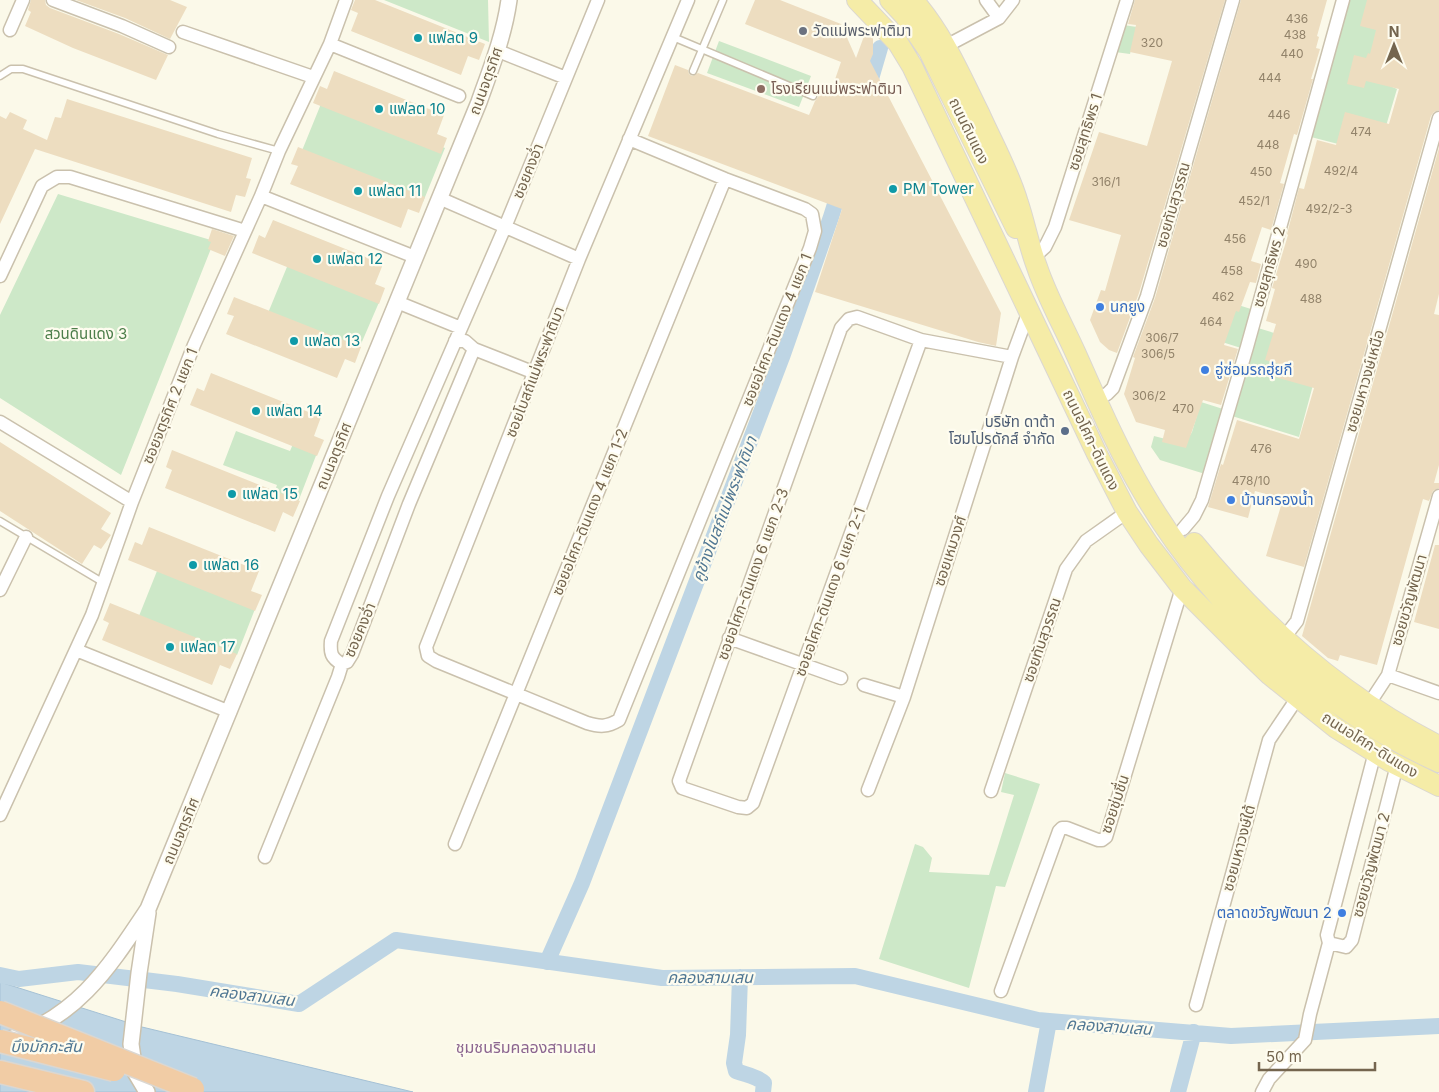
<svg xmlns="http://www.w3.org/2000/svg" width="1439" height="1092" font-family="Inter,'Noto Sans Thai',sans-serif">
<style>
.green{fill:#cde8c8}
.water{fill:#bed5e4;stroke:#a5c1d5}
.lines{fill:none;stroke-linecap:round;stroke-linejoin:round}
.canal{stroke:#bed5e4;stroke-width:16}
.building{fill:#edddc0}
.service-casing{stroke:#cac1ad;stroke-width:9}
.minor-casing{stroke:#cac1ad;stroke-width:15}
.tertiary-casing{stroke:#cac1ad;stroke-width:18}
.primary-casing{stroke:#dbd7d1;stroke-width:22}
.motorway-casing{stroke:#dbd7d1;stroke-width:25}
.service{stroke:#fff;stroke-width:6}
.minor{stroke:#fff;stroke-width:12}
.tertiary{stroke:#fff;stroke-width:15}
.primary{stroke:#f5eca7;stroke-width:20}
.motorway{stroke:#f1cca5;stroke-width:22}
.motorway-bridge-casing{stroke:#dbd7d1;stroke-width:25;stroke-linecap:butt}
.motorway-bridge{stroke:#f1cca5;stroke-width:22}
.worship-dot{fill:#6b7280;stroke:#fefcef;stroke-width:2}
.culture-dot{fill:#0f9aa8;stroke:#fefcef;stroke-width:2}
.education-dot{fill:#8d6e63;stroke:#fefcef;stroke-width:2}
.shop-dot{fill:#3f7fe0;stroke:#fefcef;stroke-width:2}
.service-dot{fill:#5c6f8a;stroke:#fefcef;stroke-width:2}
.labels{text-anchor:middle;stroke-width:4.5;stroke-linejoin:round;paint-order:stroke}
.number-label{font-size:12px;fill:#92836a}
.worship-label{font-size:15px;fill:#5b616d;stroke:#fefcef;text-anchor:start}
.culture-label{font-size:15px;fill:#0d838f;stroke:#fefcef;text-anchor:start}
.street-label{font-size:15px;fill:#74654e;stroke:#fefcef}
.education-label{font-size:15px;fill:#785e54;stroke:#fefcef;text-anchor:start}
.shop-label{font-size:15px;fill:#366cbe;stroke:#fefcef;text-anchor:start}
.park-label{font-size:15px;fill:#4c7e4a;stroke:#fefcef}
.service-label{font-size:15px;fill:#4e5e75;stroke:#fefcef;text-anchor:end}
.water-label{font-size:16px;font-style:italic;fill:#507793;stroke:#fefcef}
.neighbourhood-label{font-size:16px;fill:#8c6690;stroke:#fefcef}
</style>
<rect width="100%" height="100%" fill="#fbf9e9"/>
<path class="green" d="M384,0h104l1,42z
M1350,0h30l3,83 14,6 -11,37 -44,19 -31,-8z
M1123,25l14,2 -7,27 -15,-2z
M719,41l92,35 -12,31 -92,-34z
M323,99l122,49 -22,54 -122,-49z
M58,194l156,47 -93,234 -121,-77v-83z
M289,262l91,38 -22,51 -90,-38z
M1235,304l16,5 -10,39 -19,-6z
M1258,328l29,9 26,48 -14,52 -67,-21z
M1201,402l22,7 -18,65 -45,-14 -9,-13 3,-11 31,8 7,-12z
M236,431l54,20 3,-7 24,9 -19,49 -24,-9 3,-8 -54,-20z
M157,571l98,38 -18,46 -98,-39z
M1005,773l35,11 -35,103 -9,-1 -27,102 -90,-29 36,-115 8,3 9,11 -3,14 60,3 25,-80 -13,-3z"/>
<path class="water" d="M0,982l142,45 271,65h-413z"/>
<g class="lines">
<path class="canal" d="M868,89l12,-41
M547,962l35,-79 200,-526 49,-140 10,-32
M0,975l19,4 59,-7 99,12 122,20 97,-64 266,38 193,-2 183,44 11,1 182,15 208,-10
M740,977l-2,58 -4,28 2,8c10,4 21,5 28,12l-1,9
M1036,1092l13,-71
M1178,1092l16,-60"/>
</g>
<path class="building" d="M31,0h14l1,5 4,3 69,26 49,21 -12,25 -83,-32 -48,-22 6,-14 -3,-2z
M76,0h94l17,7 -17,32 -45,-21z
M355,0h20l110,44 -6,16 -11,-4 -7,19 -110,-44 7,-18 -7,-3z
M755,0h25l61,24 15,34 11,-30 6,6v20l-3,7 131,252 -5,33 -18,-4 -163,-50 27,-83 -194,-73 27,-71 13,5 1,4 3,2 6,-3 111,42 6,-14 3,-4 1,-7 11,4 11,-32 -96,-38z
M1135,0h90l-86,293 -22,60 -8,-3 -9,-8 -10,-22 11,-30 4,1 16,-56 -52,-15 30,-88 48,14 25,-85 -42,-9 6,-27 -8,-1z
M1241,0h86l-10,36 2,1 -3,11 4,1 -9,30h2l-16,56 -3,-1 -14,49 4,1 -13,46 -9,-3 -11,34 10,3 -5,19 -6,-1 -11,30 -3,-1 -12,34 14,4 -17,56 -18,-5 -17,48 -24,-6 3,-12 -29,-8 -12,-28 11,-36 -2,-1 22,-59z
M1367,0h72v110l-5,2 -3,4 -127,451 -38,-11 17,-57 -28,-8 -7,27 -40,-11 13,-43 2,1 14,-45 62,19 15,-51 -39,-11 4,-13 -14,-4 11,-36 -10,-3 9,-32 -3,-1 16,-53 -1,-1 12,-46 5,1 13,-49 19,5 9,-33 44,12 10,-35 -33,-8 -2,7 -17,-4 7,-29 12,3 2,-5 2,1 6,-24 -16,-4z
M334,71l110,44 -7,19 10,4 -6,16 -128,-51 7,-17 7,3z
M67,99l185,59 -6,20 5,1 -6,18 -9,-2 -5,17 -196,-63 -35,75v-108l6,3 4,-7 17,8 -4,9 24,11 8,-23 6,1z
M298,147l127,50 -6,16 -11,-4 -7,19 -111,-44 8,-18 -7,-2z
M1439,148v146l-5,20 5,1v150l-5,18h5v5l-6,3 -4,10 -6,-2 -46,166 -37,-10 -2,6 -10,-3 -26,-22z
M273,220l110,44 -8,20 10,4 -6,16 -127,-51 7,-18 6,3z
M212,229l22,7 -9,20 -17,-7 3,-7 -3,-1z
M234,297l127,50 -6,16 -10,-4 -8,19 -111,-44 8,-18 -7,-2z
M211,373l110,44 -7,19 10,4 -7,16 -127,-51 7,-17 7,3z
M0,442l111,71 -10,16 10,6 -10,14 -7,-4 -12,19 -82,-53z
M172,450l128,51 -7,16 -10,-5 -8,20 -110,-44 7,-18 -6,-3z
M149,527l110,44 -8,20 11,4 -7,16 -127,-51 7,-18 7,3z
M1435,545h4v84l-25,-7z
M110,603l127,51 -7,15 -10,-4 -8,20 -110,-45 7,-17 -6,-3z"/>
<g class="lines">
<g class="service-casing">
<path id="service" d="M673,37l140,59
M693,71l30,-71
M0,76l11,-7h12l195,65 61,17
M0,521l104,62"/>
</g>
<g class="minor-casing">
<path id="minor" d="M53,0l69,26 47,21
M986,0l13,18
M10,30l13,-30
M183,32l130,45
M330,44l129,52
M946,46l53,-28 14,-18
M498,51l68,27
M629,139l96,40 80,30 7,5 3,17 -5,17 -191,472c-12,7 -19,7 -32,3l-151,-62 -8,-5 -2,-9 153,-388 109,-259
M261,196l154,61
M439,198l140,61
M1034,257l11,-10 10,-20 72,-227
M0,276l42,-90 15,-9h13l175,54
M397,302l64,26
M921,340l-168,463 -6,5 -9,-1 -56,-19 -3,-7 162,-453 8,-9 8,-2 64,23 91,17
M455,341h10l9,8 -65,155 -57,150 -5,8 -5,2c-11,-6 -12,-11 -11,-23l57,-145 117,-269 93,-227
M474,349l61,24
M1096,399l11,-5 6,-6 34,-92 86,-296
M0,422l132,80
M1183,529l11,-13 8,-16 45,-153 96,-347
M0,590l26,-53
M729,638l112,40
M1283,639l14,-18 142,-503
M76,650l154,62
M1388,675l51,18
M864,685l40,12
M1369,704l19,-29 51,-179
M1375,752l-48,183 2,8 17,4 6,-7 45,-175
M868,790l36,-93 108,-340 17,-46
M991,791l75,-222 20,-28 41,-29
M0,815l92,-200 40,-113 62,-157 67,-149 18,-45 51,-107 16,-44
M455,844l270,-665
M265,857l73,-180 4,-13
M1001,991l58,-160 3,-3h5l31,12h4l4,-3 76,-249
M1196,1005l73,-265 29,-43
M1262,1092l7,-13 36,-39 5,-26 19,-71"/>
</g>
<g class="tertiary-casing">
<path id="tertiary" d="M4,1041c73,-23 104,-72 144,-132l331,-807c12,-34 25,-66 30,-102
M147,1092l-12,-20 -4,-28 8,-71 9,-60"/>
</g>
<g class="primary-casing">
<path id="primary" d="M857,0l41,43 14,23 185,388 30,58 22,33 33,43 60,60 28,27 66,53 53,33 50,25
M890,0l15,16 24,35 87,177
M913,0c30,34 47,75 67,115 13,29 29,57 38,88 7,21 11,43 19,64 10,30 26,58 39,87 21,47 41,94 67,138 65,112 178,218 296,270
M1194,543c68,83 148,154 245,203"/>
</g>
<g class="motorway-casing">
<path id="motorway" d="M0,1072l83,20"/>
</g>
<use href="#service" class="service"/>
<use href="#minor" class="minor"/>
<use href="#tertiary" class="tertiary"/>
<use href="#primary" class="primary"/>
<use href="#motorway" class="motorway"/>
<g class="motorway-bridge-casing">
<path id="motorway-bridge" d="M0,1012l193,77
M0,1041l114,29"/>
</g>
<use href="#motorway-bridge" class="motorway-bridge"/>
</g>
<circle class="worship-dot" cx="803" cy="31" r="5"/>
<g class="culture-dot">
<circle cx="418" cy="38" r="5"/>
<circle cx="379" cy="109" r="5"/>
<circle cx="893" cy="189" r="5"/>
<circle cx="358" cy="191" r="5"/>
<circle cx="317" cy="259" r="5"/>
<circle cx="294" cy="341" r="5"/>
<circle cx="256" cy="411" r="5"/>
<circle cx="232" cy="494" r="5"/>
<circle cx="193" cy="565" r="5"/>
<circle cx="170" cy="647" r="5"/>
</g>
<circle class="education-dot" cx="761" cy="89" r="5"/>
<g class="shop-dot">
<circle cx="1100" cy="307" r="5"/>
<circle cx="1205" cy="370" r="5"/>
<circle cx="1231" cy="500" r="5"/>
<circle cx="1342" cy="913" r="5"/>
</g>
<circle class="service-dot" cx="1065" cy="431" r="5"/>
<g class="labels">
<g class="number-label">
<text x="1297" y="23">436</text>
<text x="1295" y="39">438</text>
<text x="1152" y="47">320</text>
<text x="1292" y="58">440</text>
<text x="1270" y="82">444</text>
<text x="1279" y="119">446</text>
<text x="1361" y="136">474</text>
<text x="1268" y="149">448</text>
<text x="1341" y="175">492/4</text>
<text x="1261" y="176">450</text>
<text x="1106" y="186">316/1</text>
<text x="1254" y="205">452/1</text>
<text x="1329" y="213">492/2-3</text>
<text x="1235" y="243">456</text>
<text x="1306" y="268">490</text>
<text x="1232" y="275">458</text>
<text x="1223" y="301">462</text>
<text x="1311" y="303">488</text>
<text x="1211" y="326">464</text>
<text x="1162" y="342">306/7</text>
<text x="1158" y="358">306/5</text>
<text x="1149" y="400">306/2</text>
<text x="1183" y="413">470</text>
<text x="1261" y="453">476</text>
<text x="1251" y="485">478/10</text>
</g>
<g class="worship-label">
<text x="813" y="36">วัดแม่พระฟาติมา</text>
</g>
<g class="culture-label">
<text x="428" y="43">แฟลต 9</text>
<text x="389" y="114">แฟลต 10</text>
<text x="903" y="194">PM Tower</text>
<text x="368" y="196">แฟลต 11</text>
<text x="327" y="264">แฟลต 12</text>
<text x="304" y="346">แฟลต 13</text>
<text x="266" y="416">แฟลต 14</text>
<text x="242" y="499">แฟลต 15</text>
<text x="203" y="570">แฟลต 16</text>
<text x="180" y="652">แฟลต 17</text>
</g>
<g class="street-label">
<text transform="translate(486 81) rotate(-70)" y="5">ถนนจตุรทิศ</text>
<text transform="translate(969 131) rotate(64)" y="5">ถนนดินแดง</text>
<text transform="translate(1085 132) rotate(-72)" y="5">ซอยสุทธิพร 1</text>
<text transform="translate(528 171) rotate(-68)" y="5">ซอยคงอ่ำ</text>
<text transform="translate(1173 205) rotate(-74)" y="5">ซอยทับสุวรรณ</text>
<text transform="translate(1269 267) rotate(-74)" y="5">ซอยสุทธิพร 2</text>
<text transform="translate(777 330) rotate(-68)" y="5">ซอยอโศก-ดินแดง 4 แยก 1</text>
<text transform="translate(535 372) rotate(-69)" y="5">ซอยโบสถ์แม่พระฟาติมา</text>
<text transform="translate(1365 381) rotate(-74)" y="5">ซอยมหาวงษ์เหนือ</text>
<text transform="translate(170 406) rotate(-68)" y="5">ซอยจตุรทิศ 2 แยก 1</text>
<text transform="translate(1091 440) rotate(64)" y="5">ถนนอโศก-ดินแดง</text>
<text transform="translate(334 456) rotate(-68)" y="5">ถนนจตุรทิศ</text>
<text transform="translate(590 512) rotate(-68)" y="5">ซอยอโศก-ดินแดง 4 แยก 1-2</text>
<text transform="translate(950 551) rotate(-72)" y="5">ซอยเหมวงศ์</text>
<text transform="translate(753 574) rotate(-70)" y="5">ซอยอโศก-ดินแดง 6 แยก 2-3</text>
<text transform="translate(830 592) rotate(-70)" y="5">ซอยอโศก-ดินแดง 6 แยก 2-1</text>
<text transform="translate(1409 600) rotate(-74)" y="5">ซอยขวัญพัฒนา</text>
<text transform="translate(360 630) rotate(-67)" y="5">ซอยคงอ่ำ</text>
<text transform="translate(1042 640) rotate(-71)" y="5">ซอยทับสุวรรณ</text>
<text transform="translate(1370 745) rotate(32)" y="5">ถนนอโศก-ดินแดง</text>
<text transform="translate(1115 804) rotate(-72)" y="5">ซอยชุ่มชื่น</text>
<text transform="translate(181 831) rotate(-67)" y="5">ถนนจตุรทิศ</text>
<text transform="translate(1239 848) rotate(-75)" y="5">ซอยมหาวงษ์ใต้</text>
<text transform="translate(1371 865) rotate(-75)" y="5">ซอยขวัญพัฒนา 2</text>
</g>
<g class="education-label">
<text x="771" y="94">โรงเรียนแม่พระฟาติมา</text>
</g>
<g class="shop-label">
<text x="1110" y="312">นกยูง</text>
<text x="1215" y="375">อู่ซ่อมรถฮุ่ยกี</text>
<text x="1241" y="505">บ้านกรองน้ำ</text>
<text x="1332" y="918" text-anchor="end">ตลาดขวัญพัฒนา 2</text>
</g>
<g class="park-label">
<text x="86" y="339">สวนดินแดง 3</text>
</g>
<g class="service-label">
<text x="1055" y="427">บริษัท ดาต้า<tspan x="1055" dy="17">โฮมโปรดักส์ จำกัด</tspan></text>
</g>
<g class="water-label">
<text transform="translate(724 509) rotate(-69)" y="6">คูข้างโบสถ์แม่พระฟาติมา</text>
<text x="710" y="983">คลองสามเสน</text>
<text transform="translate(252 995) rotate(7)" y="6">คลองสามเสน</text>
<text transform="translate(1109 1026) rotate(4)" y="6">คลองสามเสน</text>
<text x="46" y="1052">บึงมักกะสัน</text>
</g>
<g class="neighbourhood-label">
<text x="526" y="1053">ชุมชนริมคลองสามเสน</text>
</g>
</g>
<g transform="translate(1394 45)" stroke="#fefcef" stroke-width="4" paint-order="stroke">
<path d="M0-4L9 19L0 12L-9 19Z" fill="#74654e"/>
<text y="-8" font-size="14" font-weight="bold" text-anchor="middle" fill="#74654e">N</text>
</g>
<path d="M1259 1062v8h116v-8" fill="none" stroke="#74654e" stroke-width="2.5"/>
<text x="1266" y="1062" font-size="15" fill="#74654e" stroke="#fefcef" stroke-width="4" paint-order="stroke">50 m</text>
</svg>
